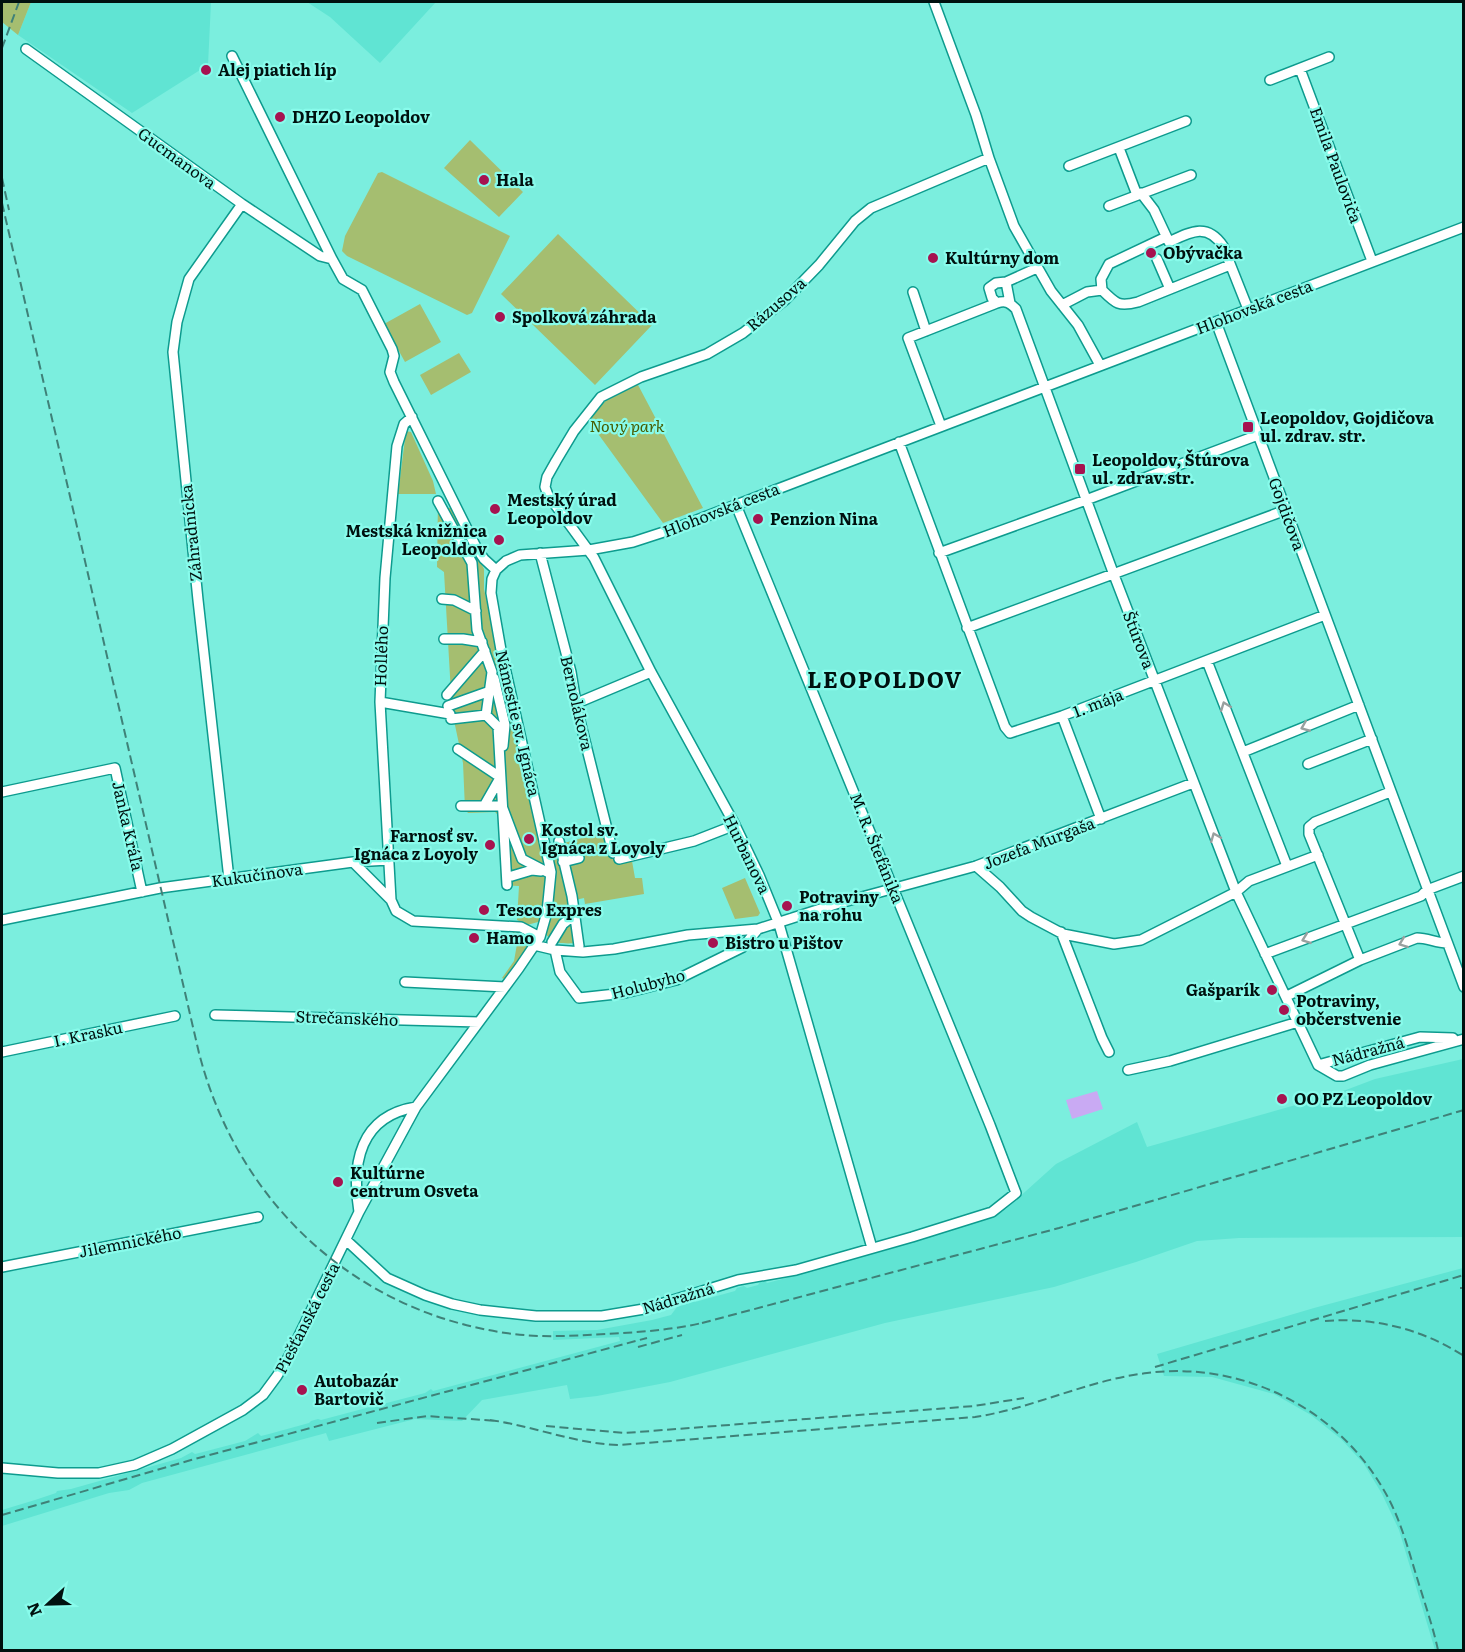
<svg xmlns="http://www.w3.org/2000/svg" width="1465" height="1652" font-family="Literata,serif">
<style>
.built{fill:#60e4d3}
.green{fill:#a5be70}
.water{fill:#c9aaf3}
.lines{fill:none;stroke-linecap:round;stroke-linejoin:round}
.minor-casing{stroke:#0d9b8e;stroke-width:12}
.minor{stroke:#fff;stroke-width:9}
.rail{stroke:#3f8178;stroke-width:2;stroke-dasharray:9 4.5;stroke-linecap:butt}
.oneway{stroke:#99a09f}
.poi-dot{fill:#a61350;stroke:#88fbeb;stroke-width:2}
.labels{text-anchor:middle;stroke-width:4.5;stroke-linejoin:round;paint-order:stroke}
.poi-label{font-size:16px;font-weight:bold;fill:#00110f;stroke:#88fbeb;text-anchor:start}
.street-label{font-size:16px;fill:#00110f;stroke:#88fbeb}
.park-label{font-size:16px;font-style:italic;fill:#475c00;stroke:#88fbeb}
.district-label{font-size:22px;font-weight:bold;letter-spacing:1.5px;fill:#00110f;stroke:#88fbeb}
</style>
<rect width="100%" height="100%" fill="#7beede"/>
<path class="built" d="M31,2h180l-3,63 -76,48 -114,-78z
M307,2h129l-56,61 -50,-46z
M1463,1059v178l-224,1 -42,3 -61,21 -82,25 -169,36 -215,59 -73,14 -27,3 -3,-14 -85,15 -20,21 -47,-2 -86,22 -3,-8 -184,50 -13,7 -20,3 -107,33v-16l33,-10 21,-7 1,-2 14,-2 110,-31 11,-6 3,2 8,-2 42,-11 13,-8 3,3 8,-2 40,-11 2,-2 7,-2 3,1 49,-13 2,-2h7l46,-12 6,-4 2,2 187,-50 -1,-4 -66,3v-9l44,-1 55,-10 19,-5 6,-8 7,-2 1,-3 8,-2 2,2 40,-11 2,-3 7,-2 3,2 11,-3 2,-3 5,-1 2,2 27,-7v-3l172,-49 40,-15 50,-45 81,-42 10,25 191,-54 37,-14z
M1463,1268v382h-28l-36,-120 -17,-36 -18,-30 -23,-25 -30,-24 -37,-21 -62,-17 -48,-1 -7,-22 157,-46z"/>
<path class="green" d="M2,2h29l-13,33 -16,-13z
M470,140l53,52 -24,25 -55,-49z
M382,172l128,64 -38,77 -5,2 -120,-59 -5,-5 3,-15 33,-63z
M558,234l94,91 -57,60 -94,-91z
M420,304l21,38 -36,20 -21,-38z
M459,353l12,19 -40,23 -11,-20z
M637,383l66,125 -40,15 -75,-103 22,-24z
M406,431l5,1 22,49 3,13h-38z
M438,501l6,9 8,-3 14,27 -6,3 6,12 9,3 9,17v20l13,61v24l6,29 7,10 32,136 59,-16 4,2c6,20 4,26 27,26l3,17h7l2,16 -59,10 -1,-6 -9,2 7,43c-27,1 -31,2 -44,-21l-11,3 -10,-5 2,-34 -18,-1 -3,-70 -3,-3 -27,1 -3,-4 -2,-46 -11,-52 -8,-139 -7,-5z
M745,878l15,35 -2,3 -23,3 -13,-31z
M515,932c9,0 13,3 15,12l-26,35 -2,-1 12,-17 3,-17 -7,-6 1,-5z"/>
<path class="water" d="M1097,1091l6,18 -31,10 -6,-19z"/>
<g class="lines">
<g class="minor-casing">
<path id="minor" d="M934,2l42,113 13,43
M26,49l216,155 78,52 12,3 11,20 19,11 30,59 2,7 -4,16 4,10 83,167 7,10 12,11
M232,56l100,203
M1300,69l72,192
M1270,80l59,-23
M1119,148l18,47
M1069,166l117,-45
M1141,193l13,17 15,32c21,-10 38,-20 54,4l25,63
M1109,206l82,-31
M1157,259l13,30
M1102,290l-1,-11 8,-15 57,-27
M913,292l13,39
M997,303l-5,-5 -3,-10 7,-5 10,-1
M1010,303l-4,-21 31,-14
M1062,305l25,-13 15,-2c14,14 17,17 36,12l92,-37
M1216,322l248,665
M941,426l-33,-88 89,-35c9,-3 13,0 19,6l98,266 122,317 82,173
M899,442l106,285 5,6 52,-17 263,-101
M438,501l34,62 5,67 15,42 -6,43 12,12 9,158
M540,553l31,119 6,37 36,144
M939,553l147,-53 172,-65
M442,599l12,1 22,11
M967,628l319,-118
M444,639h19l19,3
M1207,661l80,205
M494,678l11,47 -2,21
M447,695l38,-44
M380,702l70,12
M577,703l74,-31
M448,706l42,-15
M1062,716l39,103
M451,719l35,-4
M458,749l42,28
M1243,752l116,-47
M1308,764l64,-25
M2,792l113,-24 27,124
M461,806h41l20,53 25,13
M484,806l16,-28
M559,841l13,55 7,50
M619,859l75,-18 41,-16
M353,862l38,38 5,11 17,10 108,6 19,10
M563,862l16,-4
M976,866l24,21 22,24 9,6 32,17 51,10 27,-4 95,-48 13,-11 69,-26
M512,876l20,-6 9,1
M229,879l-31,-279 -25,-248 4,-30 12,-43 53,-75
M391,900l-11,-198 5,-124 12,-132 7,-22 8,-7
M2,920l158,-32 193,-26 36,-2
M1061,932l41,106 7,14
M552,942l11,-18 10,-8
M534,945l21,5 28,2 31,-3 74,-14 70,-6 78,-25 140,-38 217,-83
M555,950l5,22 19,26 46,-5 51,-13 67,-33 15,-18
M1265,954l156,-58 6,-6 37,-14
M1360,960l-51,-126v-7l6,-5 75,-30
M405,982l100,5
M1287,996l73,-36 57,-22c11,0 19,5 30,5
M215,1015l264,7
M2,1052l173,-36
M1318,1065l19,11h6l27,-11 94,-26
M1318,1065l102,-28 33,1
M1128,1070l42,-9 128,-39
M359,1212c-8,-49 1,-96 57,-105
M346,1240l41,38 38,17 27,9 28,6 56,6h66l42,-7 94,-29 58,-10 116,-33 80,-25 24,-19 -26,-68 -254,-620
M872,1248l-93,-324 -20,-49 -24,-50 -84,-153 -57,-114 -46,-63 -3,-8 2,-10 9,-16 18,-30 27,-34 40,-20 66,-23 36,-21 42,-33 34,-35 36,-44 16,-13 118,-50 25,68 37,65 27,34 22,40
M2,1267l256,-50
M2,1468l56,5h41l36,-8 37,-16 71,-39 20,-15 14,-19 12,-20 70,-144 57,-105 103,-139 21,-31 7,-25 4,-40 -50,-222 -10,-57 1,-14 4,-9 10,-9 14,-6 69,-5 44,-8 40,-13 791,-302"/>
</g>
<use href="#minor" class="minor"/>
<path class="rail" d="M2,48l17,-46
M2,178l7,32
M2,203l197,850c38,148 154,258 307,280 33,5 66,3 100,1 35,-2 69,-4 104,-13
M1460,1288h4
M1325,1321c49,-4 97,8 139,35
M702,1323l357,-95 405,-118
M638,1347l44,-12
M1155,1367l309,-92
M490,1420c44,6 85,24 130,25l355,-28c59,-9 113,-37 172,-44 93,-12 187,33 235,114 18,29 26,62 36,94 7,23 15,46 20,69
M377,1423l50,-7 71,5
M546,1426l79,7 349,-27 50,-8
M2,1515l189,-55 456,-122"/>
</g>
<defs><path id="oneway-chevron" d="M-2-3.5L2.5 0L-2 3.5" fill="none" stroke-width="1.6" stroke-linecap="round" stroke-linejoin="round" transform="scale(1.5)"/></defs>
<g class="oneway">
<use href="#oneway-chevron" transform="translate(1225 706) rotate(-111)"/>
<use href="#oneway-chevron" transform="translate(1305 727) rotate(158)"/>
<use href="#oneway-chevron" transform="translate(1215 837) rotate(-112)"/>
<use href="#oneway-chevron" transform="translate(1306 939) rotate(160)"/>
<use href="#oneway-chevron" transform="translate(1403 943) rotate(159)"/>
</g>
<g class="poi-dot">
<circle cx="206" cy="70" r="6"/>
<circle cx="280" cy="117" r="6"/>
<circle cx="484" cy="180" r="6"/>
<circle cx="1151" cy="253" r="6"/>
<circle cx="933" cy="258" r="6"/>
<circle cx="500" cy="317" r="6"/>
<rect x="1242" y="421" width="12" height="12" rx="3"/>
<rect x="1074" y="463" width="12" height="12" rx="3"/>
<circle cx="495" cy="509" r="6"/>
<circle cx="758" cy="519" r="6"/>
<circle cx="499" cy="540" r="6"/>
<circle cx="529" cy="839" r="6"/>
<circle cx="490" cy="845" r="6"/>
<circle cx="787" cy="906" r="6"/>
<circle cx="484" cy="910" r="6"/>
<circle cx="474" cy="938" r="6"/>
<circle cx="713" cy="943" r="6"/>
<circle cx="1272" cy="990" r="6"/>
<circle cx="1284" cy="1010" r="6"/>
<circle cx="1282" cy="1099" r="6"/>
<circle cx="338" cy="1182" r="6"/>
<circle cx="302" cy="1390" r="6"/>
</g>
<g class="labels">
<g class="poi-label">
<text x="218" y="76">Alej piatich líp</text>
<text x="292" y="123">DHZO Leopoldov</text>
<text x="496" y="186">Hala</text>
<text x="1163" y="259">Obývačka</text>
<text x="945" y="264">Kultúrny dom</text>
<text x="512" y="323">Spolková záhrada</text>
<text x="1260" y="424">Leopoldov, Gojdičova<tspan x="1260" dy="18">ul. zdrav. str.</tspan></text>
<text x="1092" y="466">Leopoldov, Štúrova<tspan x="1092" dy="18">ul. zdrav.str.</tspan></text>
<text x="507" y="506">Mestský úrad<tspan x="507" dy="18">Leopoldov</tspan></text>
<text x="770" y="525">Penzion Nina</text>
<text x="487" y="537" text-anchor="end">Mestská knižnica<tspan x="487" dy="18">Leopoldov</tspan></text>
<text x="541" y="836">Kostol sv.<tspan x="541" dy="18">Ignáca z Loyoly</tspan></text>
<text x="478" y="842" text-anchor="end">Farnosť sv.<tspan x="478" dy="18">Ignáca z Loyoly</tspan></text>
<text x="799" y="903">Potraviny<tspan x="799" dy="18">na rohu</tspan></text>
<text x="496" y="916">Tesco Expres</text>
<text x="486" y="944">Hamo</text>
<text x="725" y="949">Bistro u Pištov</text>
<text x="1260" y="996" text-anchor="end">Gašparík</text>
<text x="1296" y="1007">Potraviny,<tspan x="1296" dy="18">občerstvenie</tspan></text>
<text x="1294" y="1105">OO PZ Leopoldov</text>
<text x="350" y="1179">Kultúrne<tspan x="350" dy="18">centrum Osveta</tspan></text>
<text x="314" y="1387">Autobazár<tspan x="314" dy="18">Bartovič</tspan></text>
</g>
<g class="street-label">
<text transform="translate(177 158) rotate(36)" y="6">Gucmanova</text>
<text transform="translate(1336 165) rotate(70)" y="6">Emila Pauloviča</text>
<text transform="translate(776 304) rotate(-41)" y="6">Rázusova</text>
<text transform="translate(1254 307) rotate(-21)" y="6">Hlohovská cesta</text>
<text transform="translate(721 510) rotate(-21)" y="6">Hlohovská cesta</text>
<text transform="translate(1287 514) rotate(70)" y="6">Gojdičova</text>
<text transform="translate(191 533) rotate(-96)" y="6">Záhradnícka</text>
<text transform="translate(1139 640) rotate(69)" y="6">Štúrova</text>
<text transform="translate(381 656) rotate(-88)" y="6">Hollého</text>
<text transform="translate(577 703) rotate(77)" y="6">Bernolákova</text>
<text transform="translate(1098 703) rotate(-21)" y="6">1. mája</text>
<text transform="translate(518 723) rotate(77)" y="6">Námestie sv. Ignáca</text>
<text transform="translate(128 826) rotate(77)" y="6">Janka Kráľa</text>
<text transform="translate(1039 843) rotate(-21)" y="6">Jozefa Murgaša</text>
<text transform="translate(877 848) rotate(68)" y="6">M. R. Štefánika</text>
<text transform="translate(747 854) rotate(64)" y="6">Hurbanova</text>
<text transform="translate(257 875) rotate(-8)" y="6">Kukučínova</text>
<text transform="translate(648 984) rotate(-15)" y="6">Holubyho</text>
<text transform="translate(347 1018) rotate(2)" y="6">Strečanského</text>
<text transform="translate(88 1034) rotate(-12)" y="6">I. Krasku</text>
<text transform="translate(1368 1051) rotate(-15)" y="6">Nádražná</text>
<text transform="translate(130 1242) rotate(-11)" y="6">Jilemnického</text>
<text transform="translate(678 1298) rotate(-17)" y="6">Nádražná</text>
<text transform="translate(307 1318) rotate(-63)" y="6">Piešťanská cesta</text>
</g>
<g class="park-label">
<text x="627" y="432">Nový park</text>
</g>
<g class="district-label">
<text x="885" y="688">LEOPOLDOV</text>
</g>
</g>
<rect width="1465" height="1652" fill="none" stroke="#00110f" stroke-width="6"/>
<g transform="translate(48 1604) rotate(248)" stroke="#88fbeb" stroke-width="4.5" paint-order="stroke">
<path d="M0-4.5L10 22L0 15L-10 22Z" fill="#00110f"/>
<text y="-9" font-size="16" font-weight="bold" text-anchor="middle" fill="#00110f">N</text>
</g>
</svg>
